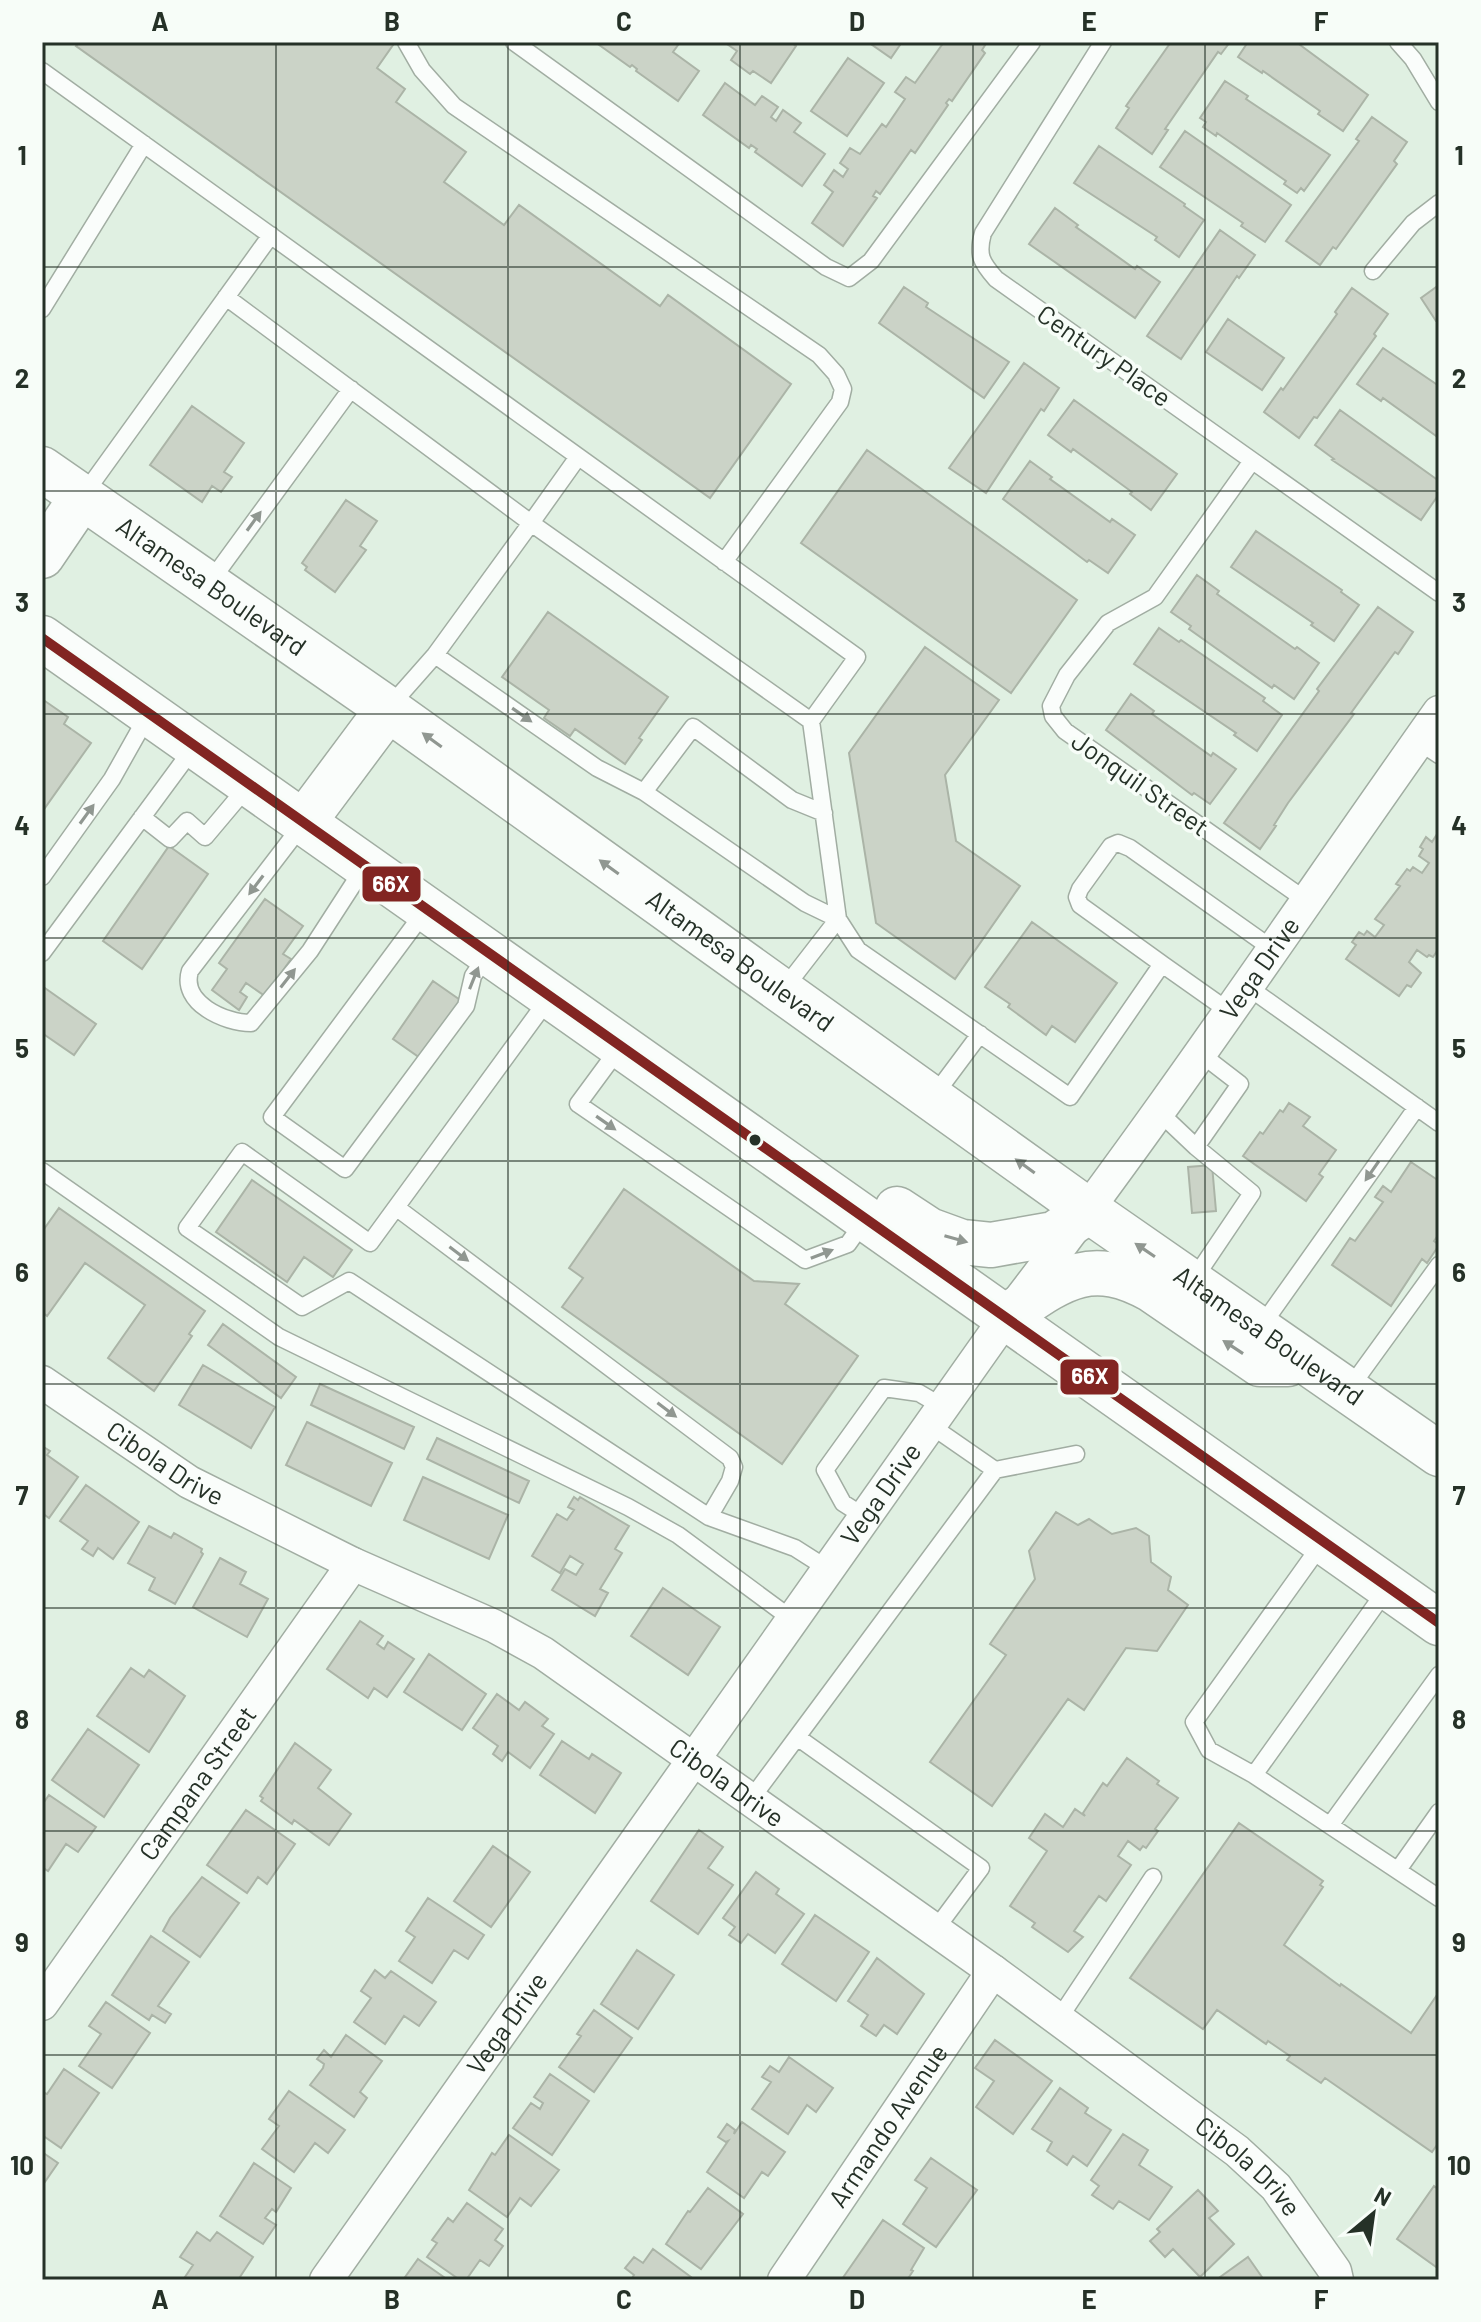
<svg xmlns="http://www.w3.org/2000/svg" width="1481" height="2322" font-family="Barlow,sans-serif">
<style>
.building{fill:#cbd3c7;stroke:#abb4a7;stroke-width:2}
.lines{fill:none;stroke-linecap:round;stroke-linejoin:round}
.service-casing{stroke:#a1ada2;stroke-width:19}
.minor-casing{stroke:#a1ada2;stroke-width:35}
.secondary-casing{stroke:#a1ada2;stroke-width:47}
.service{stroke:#fafdfb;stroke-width:16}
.minor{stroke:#fafdfb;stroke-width:32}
.secondary{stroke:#fafdfb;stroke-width:44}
.bus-1-casing{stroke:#f7fdf8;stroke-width:16}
.bus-1{stroke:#822522;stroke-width:10}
.oneway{fill:#909791}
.grid{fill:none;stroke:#253127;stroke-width:2;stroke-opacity:0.55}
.bus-dot{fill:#253127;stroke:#f7fdf8;stroke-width:3}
.labels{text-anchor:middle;stroke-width:7;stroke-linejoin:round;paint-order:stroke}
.street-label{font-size:26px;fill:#253127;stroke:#f7fdf8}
.line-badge{stroke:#f7fdf8;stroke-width:3}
.badge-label{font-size:22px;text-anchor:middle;font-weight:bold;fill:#fff}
.neatline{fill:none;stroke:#253127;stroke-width:3}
.grid-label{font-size:26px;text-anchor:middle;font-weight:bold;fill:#253127}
</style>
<rect width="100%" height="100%" fill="#e0f0e2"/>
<path class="building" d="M80,42h308l5,3 -16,23 28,21 -9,13 70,50 -22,30 60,43 15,-20 141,101 8,-11 123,89 -81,114 -634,-452z
M595,42h78l5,3 -5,7 26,19 -21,30 -42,-30 1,-2 -5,-4 -2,2z
M724,42h66l6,4 -25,37 -18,-12 -3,3 -19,-14 6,-9z
M868,42h34l-11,16z
M944,42h43l-5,8 3,3 -33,48 -3,-2 -3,4 2,2 -33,48 -4,-3 -31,44 -4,-3 -3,5 4,2 -34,48 -31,-23 21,-31 -9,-7 10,-15 9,7 5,-8 -8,-6 10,-15 10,6 22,-30 4,3 19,-28 -10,-7 11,-15 9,6z
M1171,42h59l-9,12 -3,-2 -53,77 3,1 -16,24 -36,-26 13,-20 -3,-2z
M1248,42h48l72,53 -25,36 -25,-17 2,-3 -57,-40 -1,2 -24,-16z
M848,58l36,25 -37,53 -36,-25z
M1225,81l23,15 -2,3 84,56 -26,36 -3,-3 -4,5 -13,-9 2,-3 -69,-48 -1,3 -13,-9 3,-5 -6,-4z
M725,83l30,22 7,-9 16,11 -7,10 5,4 7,-11 18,13 -7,9 31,22 -23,32 -47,-34 2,-3 -6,-4 -2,3 -46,-33z
M1372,117l35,25 -13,19 3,3 -61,85 -3,-2 -13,18 -34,-24 73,-100 -3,-2z
M1185,131l106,74 -26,37 -24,-16 2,-3 -83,-56z
M1099,146l86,58 -1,2 20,14 -25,37 -24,-17 2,-3 -83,-54z
M1055,208l23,17 -2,2 59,42 2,-3 23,16 -25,36 -106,-74z
M1220,230l35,25 -16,23 -2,-2 -56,83 -34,-23z
M1439,285v36h-3l-15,-23z
M904,287l24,16 -2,4 83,55 -25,36 -105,-75z
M1352,288l36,26 -14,20 2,2 -59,82 -3,-1 -15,21 -35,-26 17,-24 2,2 54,-76 -2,-2z
M1228,319l56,39 -22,32 -56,-38z
M1383,348l56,38v52l-56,-40 -2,3 -24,-17z
M1024,363l35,25 -15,23 -3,-2 -55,84 -37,-25z
M1074,400l103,74 -26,36 -21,-16 2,-2 -59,-43 -2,3 -23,-17z
M192,406l52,37 -20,29 8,5 -11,15 -9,-6 -10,16 -52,-37z
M1340,410l99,71v13l-18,26 -89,-60 2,-1 -19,-14z
M867,450l210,150 -66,93 -210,-150z
M1030,461l22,16 -2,2 60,43 2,-3 23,16 -27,38 -19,-13 -2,2 -84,-63z
M346,500l31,21 -17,25 6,4 -31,42 -30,-22 2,-3 -5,-4z
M1256,531l86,59 -1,2 18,13 -25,36 -23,-16 2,-2 -82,-56z
M1197,575l22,16 -2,3 78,55 2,-2 22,16 -25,36 -20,-14 -2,3 -83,-59 2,-3 -20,-14z
M1378,607l35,25 -15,22 -3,-2 -44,61 3,1 -66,89 -14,22 2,1 -16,23 -36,-26 95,-132 -2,-2z
M548,612l120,85 -29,41 3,2 -17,24 -50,-35 -5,7 -26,-18 5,-8 -47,-33z
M1159,628l20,14 2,-2 84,58 -2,3 19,14 -25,36 -23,-16 2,-2 -102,-69z
M925,647l74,53 -54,75 11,66 64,45 -65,93 -79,-56 -27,-170z
M1131,694l23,17 -2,3 59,42 2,-3 23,16 -26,35 -16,-11 -2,2 -86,-65z
M42,699l26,18 -4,7 27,19 -49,69z
M1439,831v117l-6,9 -4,-2 -2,2 -10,-7 -8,12 12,11 -10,14 -4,-2 -8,11 -53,-37 10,-14 -4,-3 7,-10 5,3 3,-4 8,6 9,-12 -9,-6 25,-33 -4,-2 11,-15 3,2 3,-4 9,6 7,-10 -10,-7 4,-7 -3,-2 6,-10 6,5z
M169,846l39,28 -66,95 -39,-28z
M265,899l38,27 -20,28 8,5 -26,37 -19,-13 -6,9 7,5 -8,13 -27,-20 15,-21 -8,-6z
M1032,922l85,61 -42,59 -23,-16 -6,9 -38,-28 2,-3 -25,-17z
M433,981l30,21 -40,58 -30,-21z
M42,986l54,38 -22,31 -32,-22z
M1289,1103l21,14 -7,9 33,24 -17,24 4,3 -17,24 -63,-45 17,-24 3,2 17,-24 3,2z
M1411,1162l28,19v53l-5,7 5,4 -12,18 -5,-4 -31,47 -59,-41 18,-27 5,3 28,-39 -8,-5 8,-11 8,6z
M1212,1165l4,46 -24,2 -4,-46z
M252,1180l100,70 -19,27 -29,-20 -17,25 -71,-50z
M624,1189l130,92 45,3 -14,20 73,52 -76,108 -220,-157 21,-29 -14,-10z
M59,1208l146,103 -16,23 3,2 -38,55 -46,-33 37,-53 -60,-42 -38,53 -5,-4v-84l2,1z
M223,1324l73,53 -15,21 -73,-53z
M203,1365l72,42 -24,41 -72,-43z
M320,1384l94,43 -10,22 -93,-44z
M307,1422l85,41 -21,43 -85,-41z
M437,1438l92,43 -10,22 -92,-44z
M42,1446l8,5 -3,4 31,22 -29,41 -7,-5z
M423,1477l85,38 -19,44 -85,-39z
M86,1485l53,37 -26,37 -15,-11 -5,8 -11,-7 6,-8 -28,-20z
M574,1497l4,3 2,-3 49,29 -14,23 7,4 -22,36 8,4 -13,23 -43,-26 13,-21 11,6 7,-11 -13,-8 -10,17 -28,-17 25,-42 10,6 7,-10 -6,-3z
M1056,1512l22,13 11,-6 23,15 24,-6 13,8 2,26 20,15 -3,13 20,15 -31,46 -31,-3 -42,62 -16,-11 -76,107 -62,-44 76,-107 -16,-11 45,-65 -6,-28z
M149,1526l22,12 3,-5 28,16 -1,3 2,2 -28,50 -26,-14 6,-12 -27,-15z
M220,1558l26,14 -6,12 28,15 -21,38 -54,-30z
M663,1588l57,39 -32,48 -57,-39z
M360,1621l23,15 -6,8 7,5 4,-7 26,17 -27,38 -13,-9 -6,10 -41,-29z
M429,1654l57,40 -24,36 -58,-38z
M131,1668l13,9 5,-7 36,26 -36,56 -52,-36z
M497,1694l22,16 6,-8 23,17 -6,7 12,8 -24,34 -22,-16 -6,9 -9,-7 5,-8 -25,-18z
M88,1729l51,36 -35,52 -52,-37z
M562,1741l27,18 3,-5 29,19 -26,40 -55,-38z
M295,1743l36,27 -13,18 33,26 -22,31 -35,-25 -2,4 -31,-23 2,-3 -3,-2z
M1127,1758l32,23 -2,3 21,14 -23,31 3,2 -12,17 -3,-2 -3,4 -12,-9 -10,15 13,9 -25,36 -7,-5 -25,35 9,6 -15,15 -36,-25 3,-4 -25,-17 37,-55 -18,-13 16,-24 18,13 12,-18 10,7 -2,-3 20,-30 4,3z
M49,1795l47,32 -18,25 -12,-8 -18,27 -6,-4v-62z
M246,1810l49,34 -28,40 -9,-7 -11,16 -40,-28z
M1239,1823l84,58 -3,4 3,2 -39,58 56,41 1,-2 70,49 28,-41v150l-7,10 -107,-74 -4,5 -34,-23 3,-4 -22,-15 -2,3 -49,-34 -14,19 -73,-51z
M699,1830l24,17 -15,21 25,17 -35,49 -47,-33z
M493,1846l37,26 -39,55 -37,-26z
M756,1872l23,17 -3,5 28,20 -29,39 -27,-19 -7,9 -12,-8 6,-8 -12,-9z
M202,1877l37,26 -39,54 -37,-26 7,-13z
M428,1898l56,37 -16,24 -14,-9 -22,33 -33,-22 16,-24 -9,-6z
M815,1915l54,37 -33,49 -54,-37z
M151,1936l38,26 -31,44 13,8 -6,9 -13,-8 -3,5 -37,-25z
M637,1950l37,25 -36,54 -37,-25z
M877,1958l47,36 -27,40 -13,-9 -8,11 -15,-10 7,-11 -20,-14z
M375,1970l10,8 6,-7 45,31 -17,24 -15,-10 -19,28 -31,-22 17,-24 -10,-7z
M106,2002l44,31 -38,55 -33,-22 22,-32 -12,-8z
M594,2010l38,28 -38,54 -35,-25 22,-31 -4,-2z
M346,2035l36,26 -22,31 7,6 -13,19 -44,-32 13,-17 1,-4 -7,-5 7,-9 7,7z
M995,2040l57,41 -39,53 -37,-27 18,-26 -19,-13z
M789,2057l44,31 -17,24 -9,-7 -19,29 -36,-25 19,-27 -9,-5 8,-11 9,6z
M64,2069l35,24 -38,55 -19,-13v-43l5,2z
M550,2074l39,27 -37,54 -39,-27 18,-25 9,6 3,-6 -9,-6z
M1060,2088l28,20 -3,5 26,17 -24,36 -14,-10 -6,9 -20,-14 5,-9 -20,-13z
M289,2091l56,39 -17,23 -13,-10 -21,29 -32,-23 17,-23 -10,-7z
M742,2122l43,30 -17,24 -6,-4 -18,26 -37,-26 21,-31 -2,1 -8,-5 9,-13 8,6 -1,4z
M1123,2134l25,16 -9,15 33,22 -23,33 -30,-19 -6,8 -21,-14 7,-9 -8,-6z
M509,2135l50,35 -28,36 -11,-8 -13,19 -38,-27 23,-37 3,2z
M42,2152l16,11 -16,23z
M931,2158l46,32 -41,57 -33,-23 24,-36 -12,-8z
M254,2163l37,25 -15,24 -4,-3 -7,9 11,7 -13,19 -43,-28z
M1434,2186l5,4v79l-42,-30z
M708,2188l35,26 -42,55 -35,-25 22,-33 2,1z
M1198,2190l20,21 -9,7 25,26 -34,33 -27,-28 -8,8 -15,-16 10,-9 -3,-3z
M467,2203l36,26 -8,11 8,6 -14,20 -9,-6 -14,20h-6l-33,-23 10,-14 -5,-3 16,-22 5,4z
M883,2220l41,28 -13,22 2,1 -6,9h-63l-2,-1z
M197,2232l13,9 7,-9 36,25 -15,23h-55l10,-15 -13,-8z
M653,2249l42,31h-64l3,-5 -9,-7 9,-11 9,6z
M1248,2257l16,23h-48z
M418,2259l30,21h-45z"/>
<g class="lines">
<g class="service-casing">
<path id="service" d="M406,42l16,28 32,36 365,249 17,19 7,15 -3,13 -116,160
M514,42l312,225 23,11 22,-17 161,-219
M1103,42l-120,191c-6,22 -2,29 13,46l443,314
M1398,42l15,17 26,43
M42,71l815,586 -46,64 27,198 -55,71
M1373,271l40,-48 26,-20
M226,297l305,226 -96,132 -45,51
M42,309l102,-165
M578,457l-47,66 280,198
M1252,461l-97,136 -47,26 -41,52 -16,31 2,10 12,15 242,170
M82,497l189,-262
M210,582l141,-193
M435,655l162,113 47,24
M1418,741l21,14
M824,813l-32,-13 -99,-73 -49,65 161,111 33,16 20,31 212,147 92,-133 68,48
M142,817l28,22 17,-18 18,16 43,-51
M302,825l-112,146c-10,32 35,52 61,52l59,-72 55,-85
M42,877l70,-98 36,-64
M425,911l-153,206 73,52 121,-163 7,-30 14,-21
M42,953l152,-206
M1162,964l-82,-59 -3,-8 3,-8 31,-43 7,-3 12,5 144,102
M1248,987l191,136
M549,998l-179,245 -128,-91 -55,76 115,79 47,-26 360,236 86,31 33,21
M620,1047l-42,57 227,156 43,-16 17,-24
M933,1097l47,-63
M1159,1112l37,35 56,46 -60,89
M1196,1147l44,-63 -39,-30
M42,1171l237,166 349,170 50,28 115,85
M397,1208l333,250 4,9 -4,14 -21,36
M1260,1328l157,-221
M1349,1389l90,-124
M995,1470l81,-16
M865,1517l-22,-14 -18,-33 59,-82 35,5 24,14
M1323,1542l-129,180 15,28 45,25 133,-186
M797,1737l198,-267 -65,-45
M1254,1775l185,123
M751,1799l46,-62 184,131 -46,62
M1331,1824l108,-149
M1398,1870l41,-58
M1058,2020l95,-143"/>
</g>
<g class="minor-casing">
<g id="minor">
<path id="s1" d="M42,1382l147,100 164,82 141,62 49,27 450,318 244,180 39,36 59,84 2,9"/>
<path id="s2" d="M42,2004l311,-440"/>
<path id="s3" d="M326,2280l681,-964c152,-196 289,-402 432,-604"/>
<path id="s4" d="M784,2280l209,-309"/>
</g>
</g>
<g class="secondary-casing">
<g id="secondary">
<path id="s5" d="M42,469l346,240 701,502 350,243"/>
<path d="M42,556l40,-59"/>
<path d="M42,638l1397,985"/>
<path d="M303,823l85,-114"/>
<path d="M897,1209l32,21 33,12 29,3 63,-11 35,-23"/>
<path d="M1007,1316c53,-36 82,-61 145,-26l108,74h28"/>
</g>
</g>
<use href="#service" class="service"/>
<use href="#minor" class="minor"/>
<use href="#secondary" class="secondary"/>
<g class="bus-1-casing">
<path id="bus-1" d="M42,638l1397,985"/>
</g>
<use href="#bus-1" class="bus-1"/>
</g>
<defs><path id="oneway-solid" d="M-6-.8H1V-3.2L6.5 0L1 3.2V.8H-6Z" transform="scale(2)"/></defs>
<g class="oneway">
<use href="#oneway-solid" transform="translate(254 521) rotate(-54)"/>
<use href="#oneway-solid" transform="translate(522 715) rotate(35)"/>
<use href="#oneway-solid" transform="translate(432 740) rotate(-144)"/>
<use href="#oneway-solid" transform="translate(87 814) rotate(-54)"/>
<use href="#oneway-solid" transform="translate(609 867) rotate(-144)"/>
<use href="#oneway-solid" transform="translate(256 885) rotate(127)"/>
<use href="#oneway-solid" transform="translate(288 978) rotate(-52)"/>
<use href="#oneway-solid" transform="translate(474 978) rotate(-68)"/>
<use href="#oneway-solid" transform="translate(606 1123) rotate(35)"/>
<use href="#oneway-solid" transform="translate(1025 1166) rotate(-144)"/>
<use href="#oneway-solid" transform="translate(1372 1171) rotate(125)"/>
<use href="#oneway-solid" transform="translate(956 1239) rotate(16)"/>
<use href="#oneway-solid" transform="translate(1145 1250) rotate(-146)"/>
<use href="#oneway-solid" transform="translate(459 1254) rotate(37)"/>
<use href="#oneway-solid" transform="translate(822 1254) rotate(-21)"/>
<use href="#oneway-solid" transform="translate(1233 1347) rotate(-147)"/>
<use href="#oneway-solid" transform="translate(667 1410) rotate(37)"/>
</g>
<path class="grid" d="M276,42v2238M508,42v2238M740,42v2238M973,42v2238M1205,42v2238M42,267h1397M42,491h1397M42,714h1397M42,938h1397M42,1161h1397M42,1384h1397M42,1608h1397M42,1831h1397M42,2055h1397"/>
<circle class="bus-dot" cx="755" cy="1140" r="7"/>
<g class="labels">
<g class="street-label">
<text transform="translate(1104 356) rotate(35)" y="9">Century Place</text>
<text dy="9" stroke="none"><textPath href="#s5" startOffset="206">Altamesa Boulevard</textPath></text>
<text transform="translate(1140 784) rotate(35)" y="9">Jonquil Street</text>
<text dy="9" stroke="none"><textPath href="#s5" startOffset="854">Altamesa Boulevard</textPath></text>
<text dy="9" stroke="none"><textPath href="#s3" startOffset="1610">Vega Drive</textPath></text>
<text dy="9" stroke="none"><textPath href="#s5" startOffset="1502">Altamesa Boulevard</textPath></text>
<text dy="9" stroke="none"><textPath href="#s1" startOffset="148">Cibola Drive</textPath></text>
<text dy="9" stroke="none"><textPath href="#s3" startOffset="962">Vega Drive</textPath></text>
<text dy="9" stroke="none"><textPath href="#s1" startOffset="796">Cibola Drive</textPath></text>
<text dy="9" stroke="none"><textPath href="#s2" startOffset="270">Campana Street</textPath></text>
<text dy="9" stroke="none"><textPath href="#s3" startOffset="314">Vega Drive</textPath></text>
<text dy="9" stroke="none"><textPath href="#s4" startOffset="186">Armando Avenue</textPath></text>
<text dy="9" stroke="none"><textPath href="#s1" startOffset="1444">Cibola Drive</textPath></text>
</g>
</g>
<g class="line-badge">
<rect x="361" y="865" width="61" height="38" rx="8" fill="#822522"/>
<rect x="1059" y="1358" width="61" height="38" rx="8" fill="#822522"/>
</g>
<g class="badge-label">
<text x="391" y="892">66X</text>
<text x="1090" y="1384">66X</text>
</g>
<rect width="1481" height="2322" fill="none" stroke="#f7fdf8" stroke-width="88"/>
<g transform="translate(1373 2214) rotate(29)" stroke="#f7fdf8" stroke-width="6" paint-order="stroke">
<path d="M0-6L14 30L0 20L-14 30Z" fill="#253127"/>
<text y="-12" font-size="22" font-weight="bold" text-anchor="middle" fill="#253127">N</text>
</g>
<rect x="44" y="44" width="1393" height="2234" class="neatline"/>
<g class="grid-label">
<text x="160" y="31">A</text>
<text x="392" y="31">B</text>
<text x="624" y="31">C</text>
<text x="857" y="31">D</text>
<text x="1089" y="31">E</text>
<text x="1321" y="31">F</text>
<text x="22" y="165">1</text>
<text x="1459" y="165">1</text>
<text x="22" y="388">2</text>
<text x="1459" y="388">2</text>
<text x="22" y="612">3</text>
<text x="1459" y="612">3</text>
<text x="22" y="835">4</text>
<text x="1459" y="835">4</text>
<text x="22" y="1058">5</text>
<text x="1459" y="1058">5</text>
<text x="22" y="1282">6</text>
<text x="1459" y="1282">6</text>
<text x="22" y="1505">7</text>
<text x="1459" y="1505">7</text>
<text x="22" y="1729">8</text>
<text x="1459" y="1729">8</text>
<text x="22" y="1952">9</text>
<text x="1459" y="1952">9</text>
<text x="22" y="2175">10</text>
<text x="1459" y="2175">10</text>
<text x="160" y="2309">A</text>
<text x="392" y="2309">B</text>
<text x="624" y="2309">C</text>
<text x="857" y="2309">D</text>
<text x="1089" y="2309">E</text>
<text x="1321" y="2309">F</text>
</g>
</svg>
